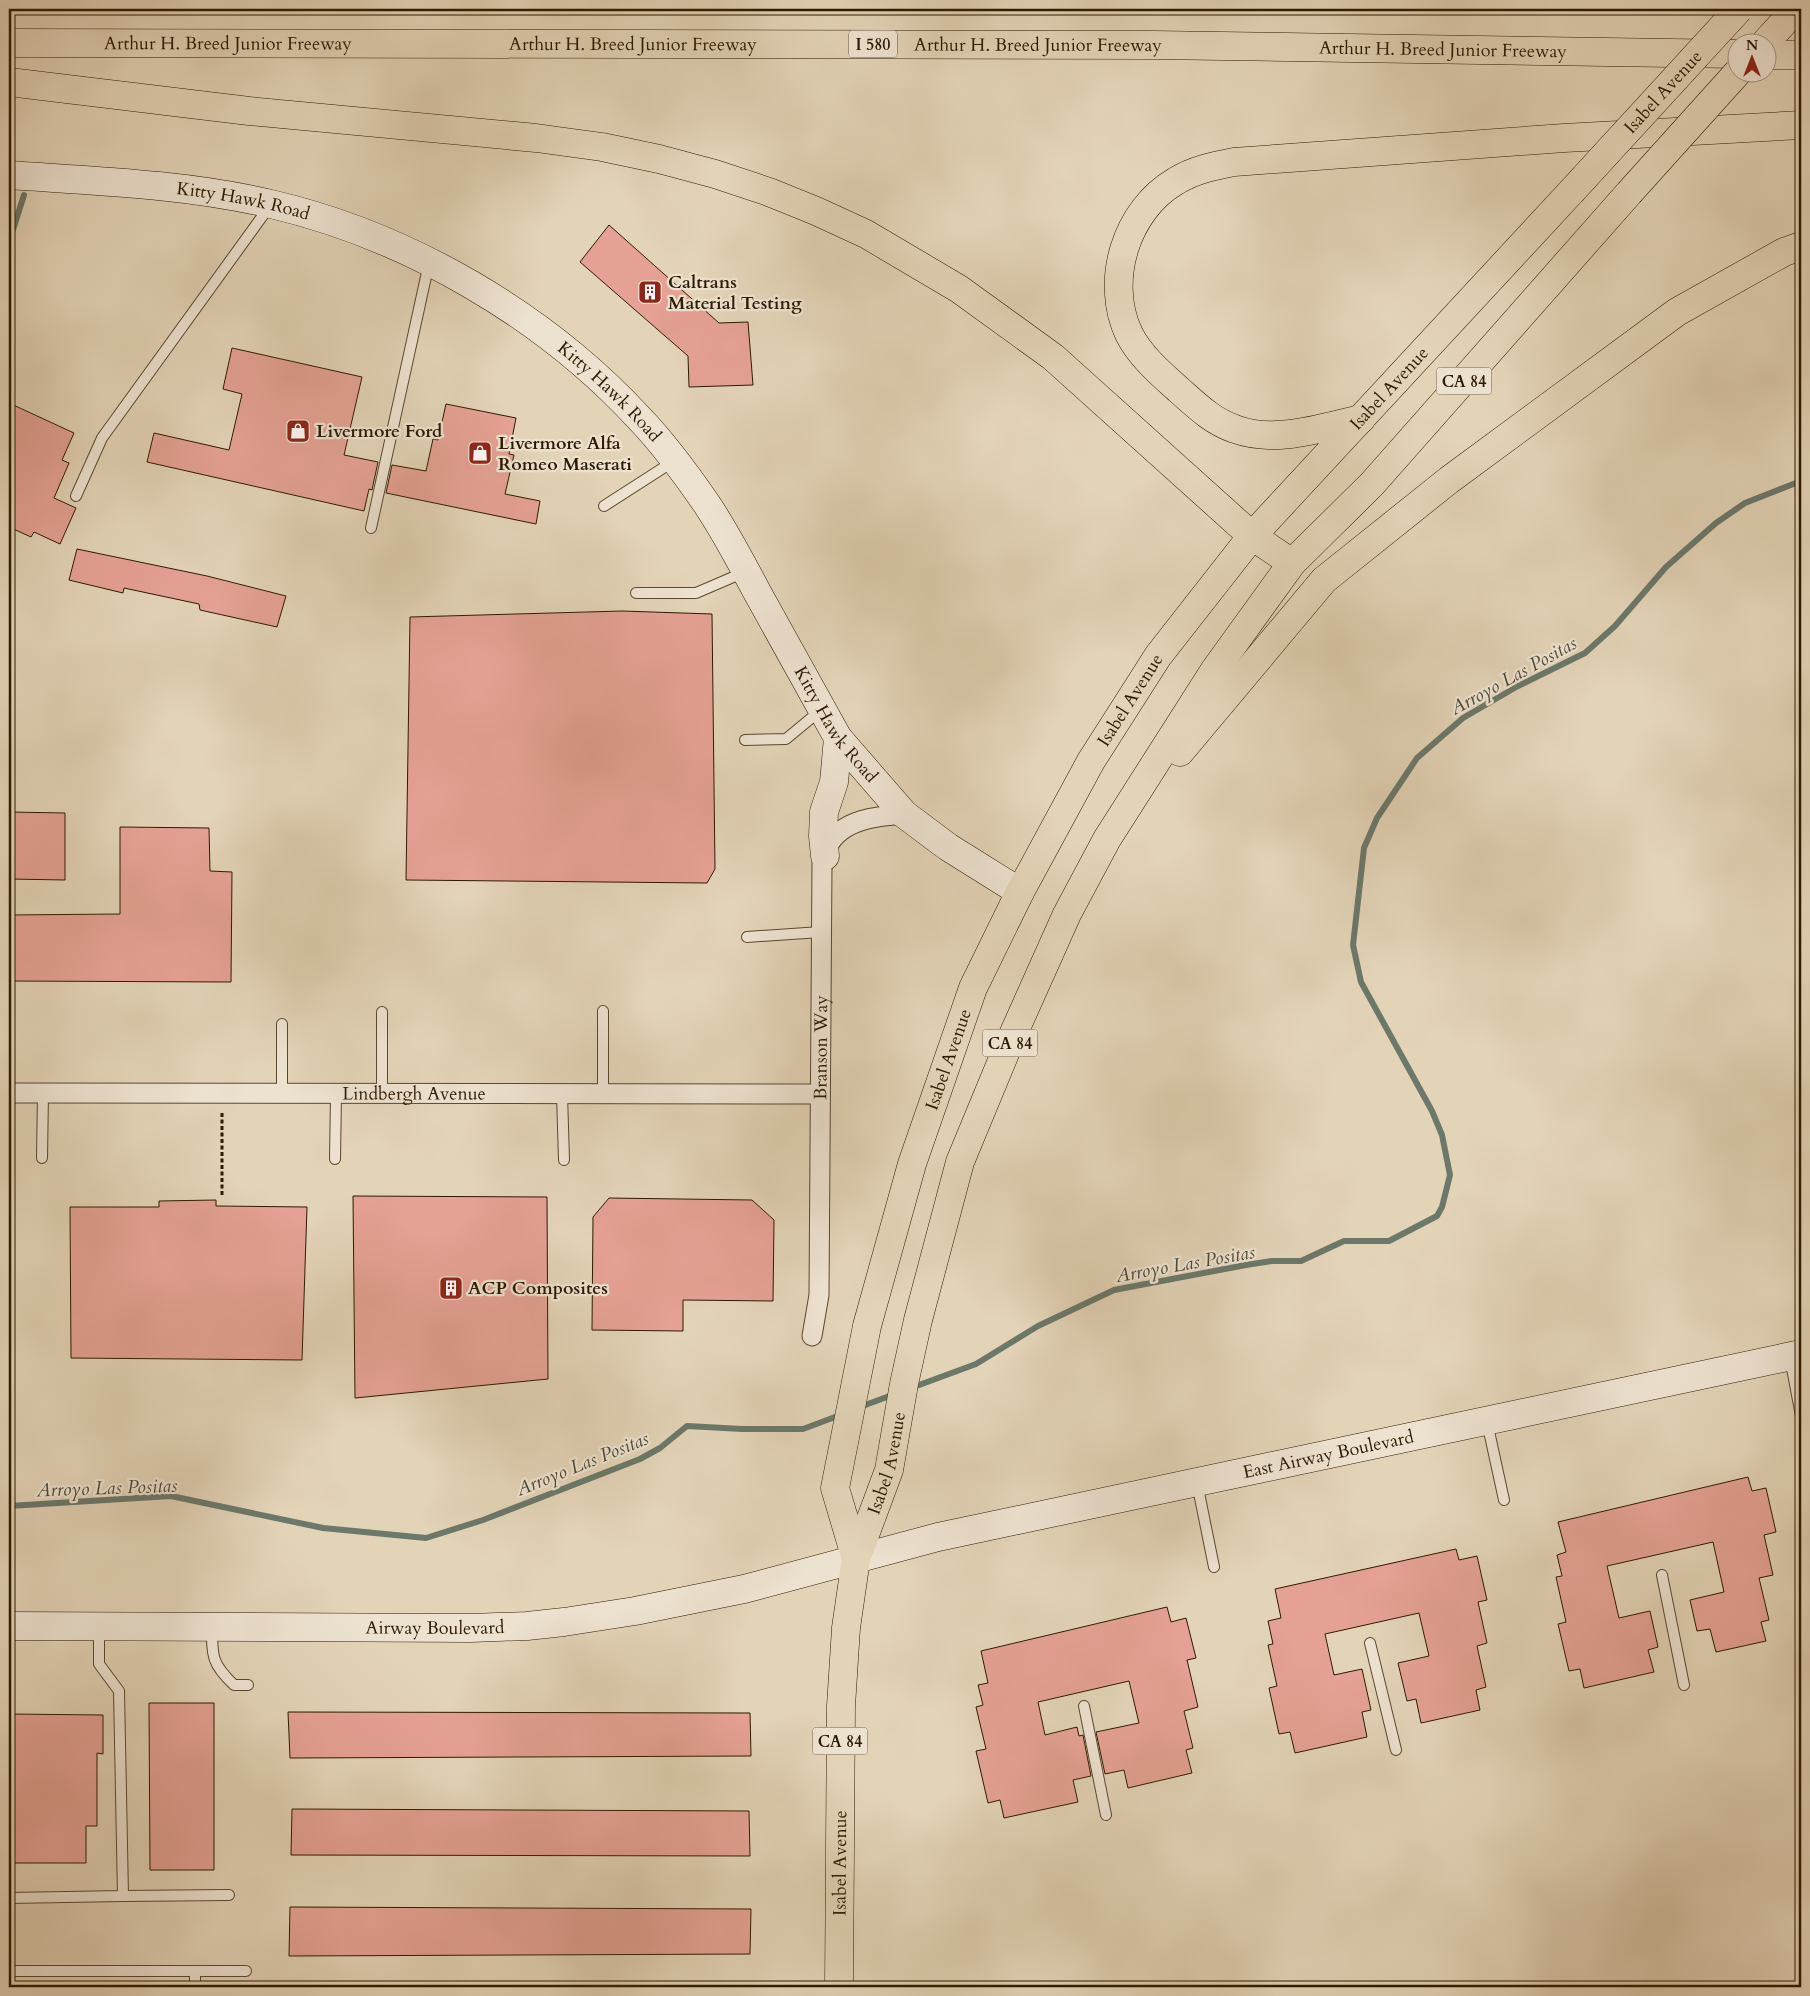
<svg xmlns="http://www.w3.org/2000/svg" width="1810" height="1996" font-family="Cardo,serif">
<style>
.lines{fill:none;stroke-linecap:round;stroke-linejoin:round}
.stream{stroke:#6b786a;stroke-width:6}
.building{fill:#e5a194;stroke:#2d1a00}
.lane-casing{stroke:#5a482e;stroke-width:12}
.street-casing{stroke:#5a482e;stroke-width:21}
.secondary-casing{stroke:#2d1a00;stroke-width:29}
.highway-casing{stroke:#2d1a00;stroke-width:29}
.path{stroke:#2d1a00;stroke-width:3;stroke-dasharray:4 2.5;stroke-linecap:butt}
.lane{stroke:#ede2d0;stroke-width:10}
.street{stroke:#ede2d0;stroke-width:19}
.secondary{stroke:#ede2d0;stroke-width:28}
.highway{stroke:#e3d3b7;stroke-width:28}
.highway-bridge-casing{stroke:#2d1a00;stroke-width:29;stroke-linecap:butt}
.highway-bridge{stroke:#e3d3b7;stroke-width:28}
.labels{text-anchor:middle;stroke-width:4.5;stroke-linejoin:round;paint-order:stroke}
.shield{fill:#ede2d0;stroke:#67563e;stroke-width:1}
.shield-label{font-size:16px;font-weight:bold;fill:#2d1a00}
.street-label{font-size:18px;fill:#2d1a00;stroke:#ede2d0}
.poi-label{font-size:18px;font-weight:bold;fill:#2d1a00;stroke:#ede2d0;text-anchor:start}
.water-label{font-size:19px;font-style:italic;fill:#4c4935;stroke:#ede2d0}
</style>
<rect width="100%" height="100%" fill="#e3d3b7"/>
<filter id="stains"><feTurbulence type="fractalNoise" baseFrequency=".004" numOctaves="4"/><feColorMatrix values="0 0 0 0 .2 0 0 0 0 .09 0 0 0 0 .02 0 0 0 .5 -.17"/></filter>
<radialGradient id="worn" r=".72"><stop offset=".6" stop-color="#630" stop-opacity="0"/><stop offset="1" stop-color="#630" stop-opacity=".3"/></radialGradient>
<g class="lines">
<path class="stream" d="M9,242l15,-47
M911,1388l65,-24 62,-38 76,-36 132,-25 26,-4h29l43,-20h45l48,-25 5,-9 8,-32 -8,-40 -10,-24 -71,-129 -8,-37 11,-97 13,-30 40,-60 46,-40 55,-32 67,-33 30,-27 51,-59 50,-44 29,-20 56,-22
M857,1408l38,-14
M9,1506l162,-10 152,32 103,10 57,-18 157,-61 20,-11 27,-22 55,3h61l40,-15"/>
</g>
<path class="building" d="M609,225l110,98 29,-1 5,63 -64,2 -1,-31 -108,-94z
M232,348l130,29 -18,78 34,7 -6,28 -3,-1 -5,22 -217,-49 7,-29 75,17 13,-56 -19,-5z
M9,403l65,30 -12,27 7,3 -15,35 22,10 -16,36 -26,-12 -3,5 -22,-10z
M446,404l70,14 -7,36 5,1 -9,39 35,7 -4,23 -150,-31 6,-28 34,6 7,-32 5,1z
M77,549l130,27 79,20 -9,31 -77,-17 -1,-6 -75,-16 -1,5 -54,-13z
M622,611l90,3 3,255 -8,14 -301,-3 4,-263z
M9,812l56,1v67l-56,-1z
M120,827l89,1 1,43 22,1 -1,110 -222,-1v-66l111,-1z
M353,1196l194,1 1,182 -193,19z
M609,1198l143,2 22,20 -1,81 -90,-1v31l-91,-1 1,-113z
M216,1200v6l91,1 -5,153 -231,-2 -1,-151h89v-6z
M1748,1477l4,14 14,-3 10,44 -12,3 9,40 -14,3 10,42 -8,2 5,19 -50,11 -6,-23 -13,2 -7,-31 34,-8 -11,-50 -106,24 12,52 31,-7 8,36 -10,3 6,22 -70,16 -4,-19 -11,2 -11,-47 8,-2 -10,-45 6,-1 -5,-21 9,-3 -8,-30z
M1456,1549l3,11 18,-4 10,44 -9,2 9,41 -10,3 9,41 -10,3 4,20 -59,13 -5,-24 -9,2 -9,-38 31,-7 -10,-43 -94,21 9,41 28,-6 9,41 -9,2 5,25 -72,16 -5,-21 -11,2 -10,-46 8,-2 -9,-41 5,-1 -5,-23 13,-3 -6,-29z
M1167,1607l4,15 15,-4 10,40 -9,2 11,47 -14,4 9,37 -7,2 6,23 -64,15 -4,-18 -19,4 -9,-42 43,-9 -10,-42 -91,21 7,33 32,-8 2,9 4,-1 8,41 -18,4 5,22 -74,16 -4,-18 -12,3 -12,-52 10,-2 -10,-42 7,-2 -5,-20 10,-2 -7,-32z
M149,1703h65v167h-64z
M288,1712l462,1 1,43 -461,2z
M9,1714l94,1v39l-6,-1v73h-11v37h-77z
M292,1809l457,2 1,45 -459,-1z
M290,1907l461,2 -1,45 -461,2z"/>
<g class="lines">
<g class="lane-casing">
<path id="lane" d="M76,496l26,-58 167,-231
M604,506l70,-45
M371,528l58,-265
M636,593h60l49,-21
M745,740l41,-1 35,-29
M747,937l74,-5
M603,1011v83
M382,1012v82
M282,1024v70
M562,1094l2,66
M42,1158l1,-65
M335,1159l1,-65
M1790,1358l11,58
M1487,1422l17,78
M1197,1483l17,84
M1662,1575l22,110
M212,1627c0,30 0,37 22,58h14
M1370,1643l26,107
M1084,1706l22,109
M123,1896l106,-1
M9,1898l114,-2 -4,-205 -20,-27v-37
M9,1971h237
M195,1971v16"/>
</g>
<g class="street-casing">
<g id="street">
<path id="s1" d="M9,1093l810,1"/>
<path id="s2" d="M812,1336l7,-41 3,-431c2,-6 3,-13 6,-18 14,-27 50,-30 76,-32"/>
</g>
</g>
<g class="secondary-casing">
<g id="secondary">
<path id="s3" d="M9,175c87,6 177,9 262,29 137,32 273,111 368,214 25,26 47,56 67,85 19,28 35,59 51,89 27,48 54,97 81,146l66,76 44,33 72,45"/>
<path d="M825,856l-2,-20 1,-24 10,-30 4,-44"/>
<path id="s4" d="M9,1626l462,2 56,-2 37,-4 71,-11 109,-22 194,-52 863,-183"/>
</g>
</g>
<g class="highway-casing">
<g id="highway">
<path d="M1766,42l30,-33"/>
<path id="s5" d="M9,43l1145,2 584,9"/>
<path d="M1768,55h33"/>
<path d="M9,82l240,29 287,27 66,9 57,12 56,15 54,18 47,19 50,23 93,55 94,68 199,179 40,27"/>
<path d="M1361,419c-40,9 -86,25 -126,10 -23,-8 -38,-23 -56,-39 -18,-16 -39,-34 -50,-56 -25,-53 -3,-124 47,-153 18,-11 37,-15 58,-19l330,-24 237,-13"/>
<path d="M1180,752l144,-172 125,-100 228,-168 107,-60 17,-6"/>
<path id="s6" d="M856,1559l-21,-71 32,-162 45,-162 61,-176 47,-96 71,-131 67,-105 94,-120 319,-344"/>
<path id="s7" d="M839,1987l2,-281 5,-78 10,-69 33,-89 15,-86 14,-64 42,-158 48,-116 59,-132 40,-75 107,-168 78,-108 80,-79 257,-291"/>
</g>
</g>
<path class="path" d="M222,1113v84"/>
<use href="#lane" class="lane"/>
<use href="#street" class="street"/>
<use href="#secondary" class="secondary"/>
<use href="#highway" class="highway"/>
<g class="highway-bridge-casing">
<g id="highway-bridge">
<path id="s8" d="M1571,192l168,-183"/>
<path d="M1629,193l109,-121"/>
</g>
</g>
<use href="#highway-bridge" class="highway-bridge"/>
</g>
<defs>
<g id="building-square" transform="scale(1.25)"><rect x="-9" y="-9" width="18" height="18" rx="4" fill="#8f2418" stroke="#ede2d0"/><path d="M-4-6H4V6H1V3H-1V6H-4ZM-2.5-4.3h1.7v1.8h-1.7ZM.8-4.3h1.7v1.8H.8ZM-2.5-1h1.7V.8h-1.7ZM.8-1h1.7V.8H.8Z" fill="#fff"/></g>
<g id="shop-square" transform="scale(1.25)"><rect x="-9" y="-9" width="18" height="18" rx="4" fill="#8f2418" stroke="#ede2d0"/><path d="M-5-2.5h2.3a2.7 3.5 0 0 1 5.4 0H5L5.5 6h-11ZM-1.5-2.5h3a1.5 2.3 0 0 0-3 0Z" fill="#fff"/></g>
</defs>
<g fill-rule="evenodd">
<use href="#building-square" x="650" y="292"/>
<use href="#shop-square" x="298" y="431"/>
<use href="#shop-square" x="480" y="453"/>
<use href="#building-square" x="451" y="1288"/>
</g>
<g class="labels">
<g class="shield">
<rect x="849" y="30.5" width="48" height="27" rx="4"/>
<rect x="1436.5" y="367.5" width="55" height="27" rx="4"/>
<rect x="982.5" y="1029.5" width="55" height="27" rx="4"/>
<rect x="812.5" y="1727.5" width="55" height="27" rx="4"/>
</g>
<g class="shield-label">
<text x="873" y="50">I 580</text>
<text x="1464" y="387">CA 84</text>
<text x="1010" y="1049">CA 84</text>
<text x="840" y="1747">CA 84</text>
</g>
<g class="street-label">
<text dy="6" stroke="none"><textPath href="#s5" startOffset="219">Arthur H. Breed Junior Freeway</textPath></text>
<text dy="6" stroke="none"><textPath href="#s5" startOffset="624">Arthur H. Breed Junior Freeway</textPath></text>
<text dy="6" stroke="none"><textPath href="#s5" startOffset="1029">Arthur H. Breed Junior Freeway</textPath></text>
<text dy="6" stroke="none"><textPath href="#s5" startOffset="1434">Arthur H. Breed Junior Freeway</textPath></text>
<text dy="6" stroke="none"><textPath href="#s8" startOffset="136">Isabel Avenue</textPath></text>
<text dy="6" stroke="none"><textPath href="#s3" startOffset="236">Kitty Hawk Road</textPath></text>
<text dy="6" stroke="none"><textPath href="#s6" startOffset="1328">Isabel Avenue</textPath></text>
<text dy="6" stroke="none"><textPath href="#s3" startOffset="656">Kitty Hawk Road</textPath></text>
<text dy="6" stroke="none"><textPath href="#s6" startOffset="922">Isabel Avenue</textPath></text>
<text dy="6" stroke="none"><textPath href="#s3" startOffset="1061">Kitty Hawk Road</textPath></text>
<text dy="6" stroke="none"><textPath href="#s2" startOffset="289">Branson Way</textPath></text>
<text dy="6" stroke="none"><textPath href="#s6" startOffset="518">Isabel Avenue</textPath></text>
<text dy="6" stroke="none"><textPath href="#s1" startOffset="405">Lindbergh Avenue</textPath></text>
<text dy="6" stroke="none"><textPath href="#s4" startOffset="1338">East Airway Boulevard</textPath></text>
<text dy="6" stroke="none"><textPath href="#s7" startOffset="530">Isabel Avenue</textPath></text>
<text dy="6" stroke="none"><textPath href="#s4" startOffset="426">Airway Boulevard</textPath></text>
<text dy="6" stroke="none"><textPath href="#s7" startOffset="124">Isabel Avenue</textPath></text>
</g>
<g class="poi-label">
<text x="668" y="288">Caltrans<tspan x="668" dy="21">Material Testing</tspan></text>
<text x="316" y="437">Livermore Ford</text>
<text x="498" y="449">Livermore Alfa<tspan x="498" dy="21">Romeo Maserati</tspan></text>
<text x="468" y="1294">ACP Composites</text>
</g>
<g class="water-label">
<text transform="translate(1513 675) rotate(-29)" y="7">Arroyo Las Positas</text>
<text transform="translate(1185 1263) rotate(-10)" y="7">Arroyo Las Positas</text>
<text transform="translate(582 1463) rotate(-22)" y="7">Arroyo Las Positas</text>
<text transform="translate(107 1487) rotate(-2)" y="7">Arroyo Las Positas</text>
</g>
</g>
<rect width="1810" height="1996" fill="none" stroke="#e3d3b7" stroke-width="30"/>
<rect x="10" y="10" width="1790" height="1976" fill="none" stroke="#2d1a00" stroke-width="2.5"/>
<rect x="15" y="15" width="1780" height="1966" fill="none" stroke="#2d1a00"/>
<g transform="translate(1752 58)"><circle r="24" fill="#ede2d0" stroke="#a0927d"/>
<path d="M0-4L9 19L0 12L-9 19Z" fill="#8f2418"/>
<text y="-8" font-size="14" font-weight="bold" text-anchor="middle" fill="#2d1a00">N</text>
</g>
<rect width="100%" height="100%" filter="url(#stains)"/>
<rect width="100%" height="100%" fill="url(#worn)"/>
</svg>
